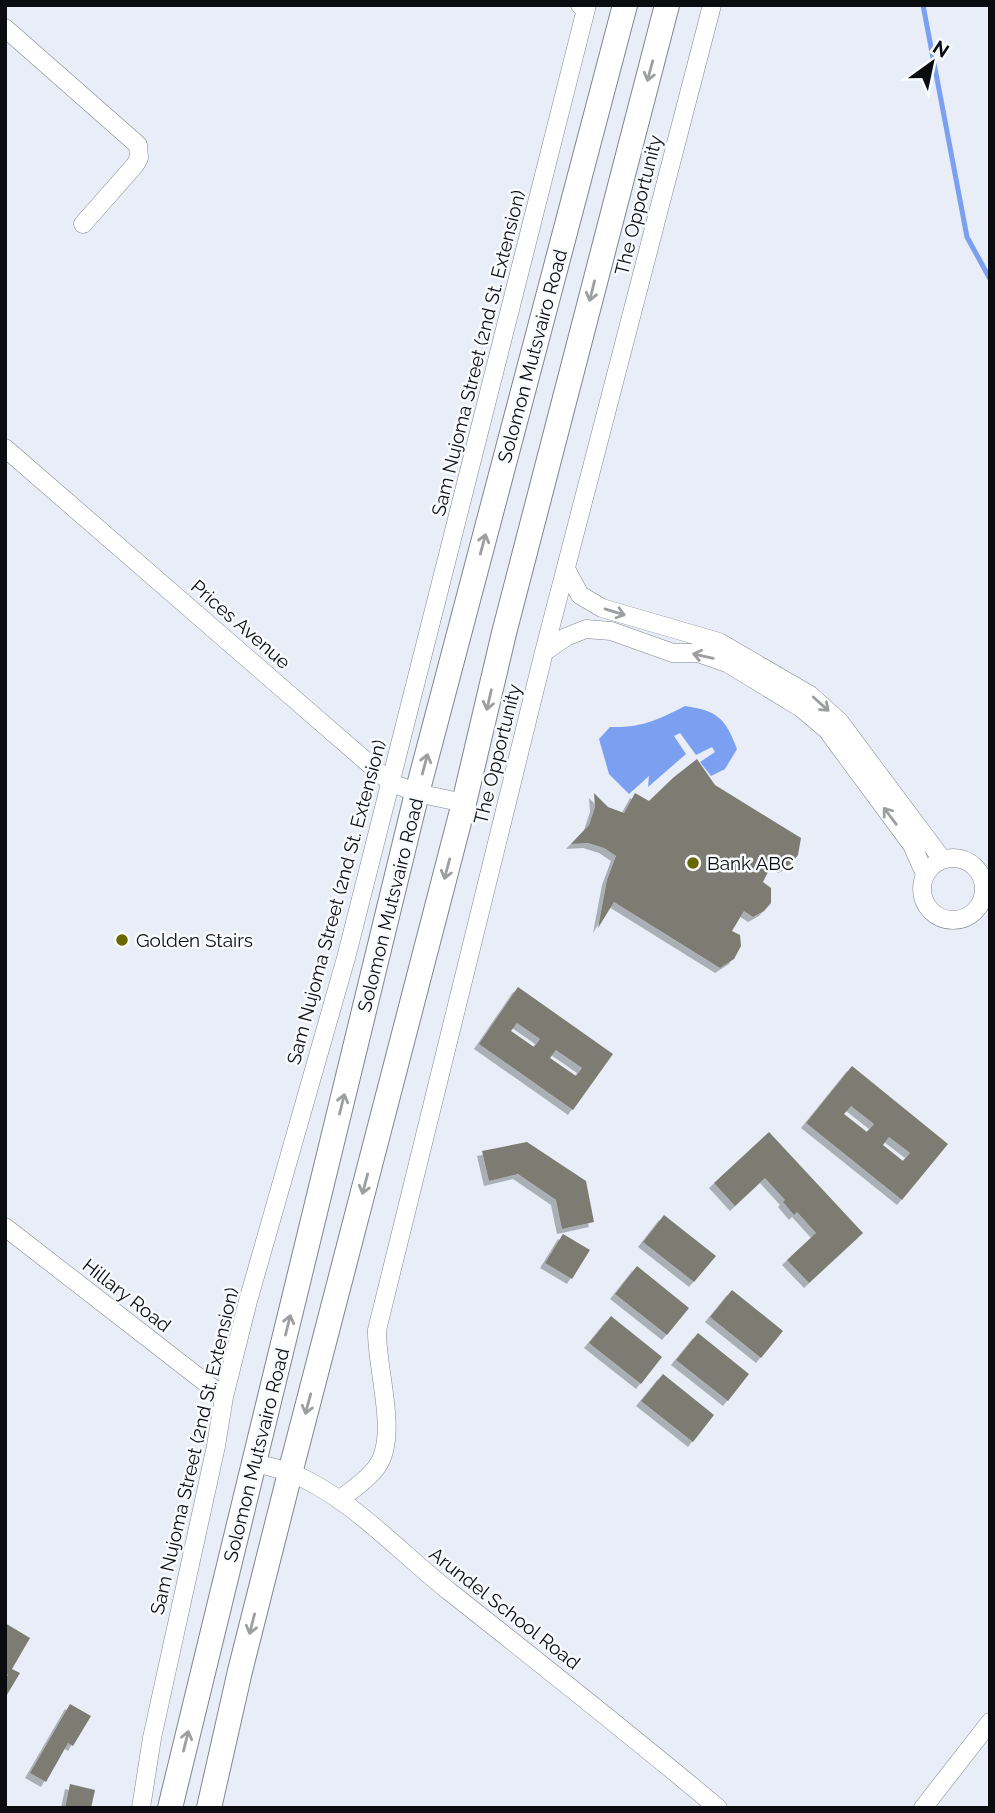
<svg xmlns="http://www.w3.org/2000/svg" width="995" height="1813" font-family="Raleway,sans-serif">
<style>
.water{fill:#7ba0f1}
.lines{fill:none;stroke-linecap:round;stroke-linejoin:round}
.stream{stroke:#7ba0f1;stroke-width:5}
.building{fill:#7c7c72;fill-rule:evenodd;filter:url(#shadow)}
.minor-casing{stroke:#80858e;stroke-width:19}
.highway-casing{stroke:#80858e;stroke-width:26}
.minor{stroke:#fff;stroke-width:18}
.highway{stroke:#fff;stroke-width:24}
.oneway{stroke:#9d9e9f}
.poi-dot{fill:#676700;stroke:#f8fafe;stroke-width:2.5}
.labels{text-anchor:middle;stroke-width:5;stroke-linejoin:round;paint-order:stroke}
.street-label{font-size:19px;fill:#0a0c0f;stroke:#f8fafe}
.poi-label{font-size:19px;fill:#0a0c0f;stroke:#f8fafe;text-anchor:start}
</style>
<defs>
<filter id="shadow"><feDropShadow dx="-5" dy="5" stdDeviation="0" flood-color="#0004"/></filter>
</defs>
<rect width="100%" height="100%" fill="#e8edf7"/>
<path class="water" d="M685,706c32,5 40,11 52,43l-12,20 -14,7 -11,-14 15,-10 -3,-5 -16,8 -16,-22 -6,3 12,18 -38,33 1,-11 -20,18 -20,-20 -10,-35 11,-12c31,1 48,-7 75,-21z"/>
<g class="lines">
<path class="stream" d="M923,5l44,232 23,42"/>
</g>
<path class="building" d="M697,759l18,26 86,53 -3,17 -7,9 -8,4 -10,-6 -10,20 8,6v15l-7,8 -11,6 -9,-6 -12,20 8,4 1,11 -7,13 -14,9 -106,-66 -16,26 9,-48 9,-24 -12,-8 -16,-5 -17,1 18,-19 6,-18 -1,-14 14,14 16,6 11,-20 14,8 25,-24z
M518,987l95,67 -40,56 -94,-66zM517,1023l23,16 -6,8 -23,-16zM556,1050l26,18 -6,8 -26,-18z
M852,1066l96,78 -46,56 -96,-77zM851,1106l23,18 -7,8 -23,-18zM889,1137l21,16 -7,8 -20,-16z
M769,1132l94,101 -54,50 -22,-23 29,-27 -19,-21 -3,3 -11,-13 2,-2 -20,-22 -30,28 -21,-23z
M527,1142l59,39 8,41 -32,7 -6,-29 -38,-26 -29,7 -7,-30z
M664,1215l52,41 -22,26 -51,-40z
M563,1234l27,16 -18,29 -27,-16z
M637,1266l52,42 -22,27 -52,-41z
M732,1290l51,41 -22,27 -51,-41z
M611,1316l51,41 -21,27 -52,-41z
M698,1333l51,41 -21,27 -52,-41z
M663,1374l51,41 -21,27 -52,-41z
M5,1623l25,15 -18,31 8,4 -15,25v-20l3,-3 -3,-2z
M70,1704l21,12 -18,30 -5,-3 -22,39 -16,-9z
M70,1784l25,6 -4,18h-26z"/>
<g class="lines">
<g class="minor-casing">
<path id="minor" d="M5,28l133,117 1,13 -4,7 -52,59
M5,448l385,334 27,11 47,10
M566,569l14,26 22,13 117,34 91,53 29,26 103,138
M544,652l22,-15 20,-8 25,2 62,22h25l29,10 74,45 26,22 85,115 13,29
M922 889a31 31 0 1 1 62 0a31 31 0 1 1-62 0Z
M5,1227l219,170
M253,1462c12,4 24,6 36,10 61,24 110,80 161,120 90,71 180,142 268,216
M339,1500c13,-10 27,-19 37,-32 24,-31 0,-98 1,-138l167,-678 168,-647
M141,1808l11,-70 64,-292 8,-49 24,-96 98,-343 240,-949 -6,-4
M923,1808l67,-86"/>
</g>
<g class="highway-casing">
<path id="highway" d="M170,1808l247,-1015 208,-788
M209,1808l31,-137 50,-198 174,-670 40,-170 163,-628"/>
</g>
<use href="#minor" class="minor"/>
<use href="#highway" class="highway"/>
</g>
<defs><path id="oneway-shaft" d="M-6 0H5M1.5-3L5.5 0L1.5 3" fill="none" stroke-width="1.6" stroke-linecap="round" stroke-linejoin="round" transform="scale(1.75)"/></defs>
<g class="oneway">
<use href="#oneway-shaft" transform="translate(650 71) rotate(105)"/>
<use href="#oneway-shaft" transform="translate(592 291) rotate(104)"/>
<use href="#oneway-shaft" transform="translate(483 544) rotate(-75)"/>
<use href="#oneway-shaft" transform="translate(615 612) rotate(17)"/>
<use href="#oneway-shaft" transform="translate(703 656) rotate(-167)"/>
<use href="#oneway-shaft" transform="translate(489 700) rotate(103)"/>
<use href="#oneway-shaft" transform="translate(821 704) rotate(42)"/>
<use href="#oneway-shaft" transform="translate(425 764) rotate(-75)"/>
<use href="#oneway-shaft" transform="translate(890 816) rotate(-127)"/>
<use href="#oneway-shaft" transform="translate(447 869) rotate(105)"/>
<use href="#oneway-shaft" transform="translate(342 1104) rotate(-76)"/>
<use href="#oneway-shaft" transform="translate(365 1184) rotate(105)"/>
<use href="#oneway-shaft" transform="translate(288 1325) rotate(-76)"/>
<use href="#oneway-shaft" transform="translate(308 1404) rotate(105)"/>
<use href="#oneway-shaft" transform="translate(252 1624) rotate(104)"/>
<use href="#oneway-shaft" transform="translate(186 1741) rotate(-76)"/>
</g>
<g class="poi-dot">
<circle cx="693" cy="863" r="7"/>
<circle cx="122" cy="940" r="7"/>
</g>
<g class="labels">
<g class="street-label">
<text transform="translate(638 205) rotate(-76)" y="7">The Opportunity</text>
<text transform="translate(478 353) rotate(-76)" y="7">Sam Nujoma Street (2nd St. Extension)</text>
<text transform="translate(532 356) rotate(-75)" y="7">Solomon Mutsvairo Road</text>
<text transform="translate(241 624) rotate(41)" y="7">Prices Avenue</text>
<text transform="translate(497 754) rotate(-76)" y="7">The Opportunity</text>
<text transform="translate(336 902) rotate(-75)" y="7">Sam Nujoma Street (2nd St. Extension)</text>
<text transform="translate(390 905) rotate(-76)" y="7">Solomon Mutsvairo Road</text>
<text transform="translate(127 1295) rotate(38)" y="7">Hillary Road</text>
<text transform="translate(194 1451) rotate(-77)" y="7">Sam Nujoma Street (2nd St. Extension)</text>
<text transform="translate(256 1455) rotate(-76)" y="7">Solomon Mutsvairo Road</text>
<text transform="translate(505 1608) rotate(38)" y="7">Arundel School Road</text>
</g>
<g class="poi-label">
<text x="707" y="870">Bank ABC</text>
<text x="136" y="947">Golden Stairs</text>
</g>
</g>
<rect width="995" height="1813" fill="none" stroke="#0a0c0f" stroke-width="14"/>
<g transform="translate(932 63) rotate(33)" stroke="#f8fafe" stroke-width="5" paint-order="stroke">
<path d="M0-5L12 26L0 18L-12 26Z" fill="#0a0c0f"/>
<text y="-10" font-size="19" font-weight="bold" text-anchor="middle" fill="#0a0c0f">N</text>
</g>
</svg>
